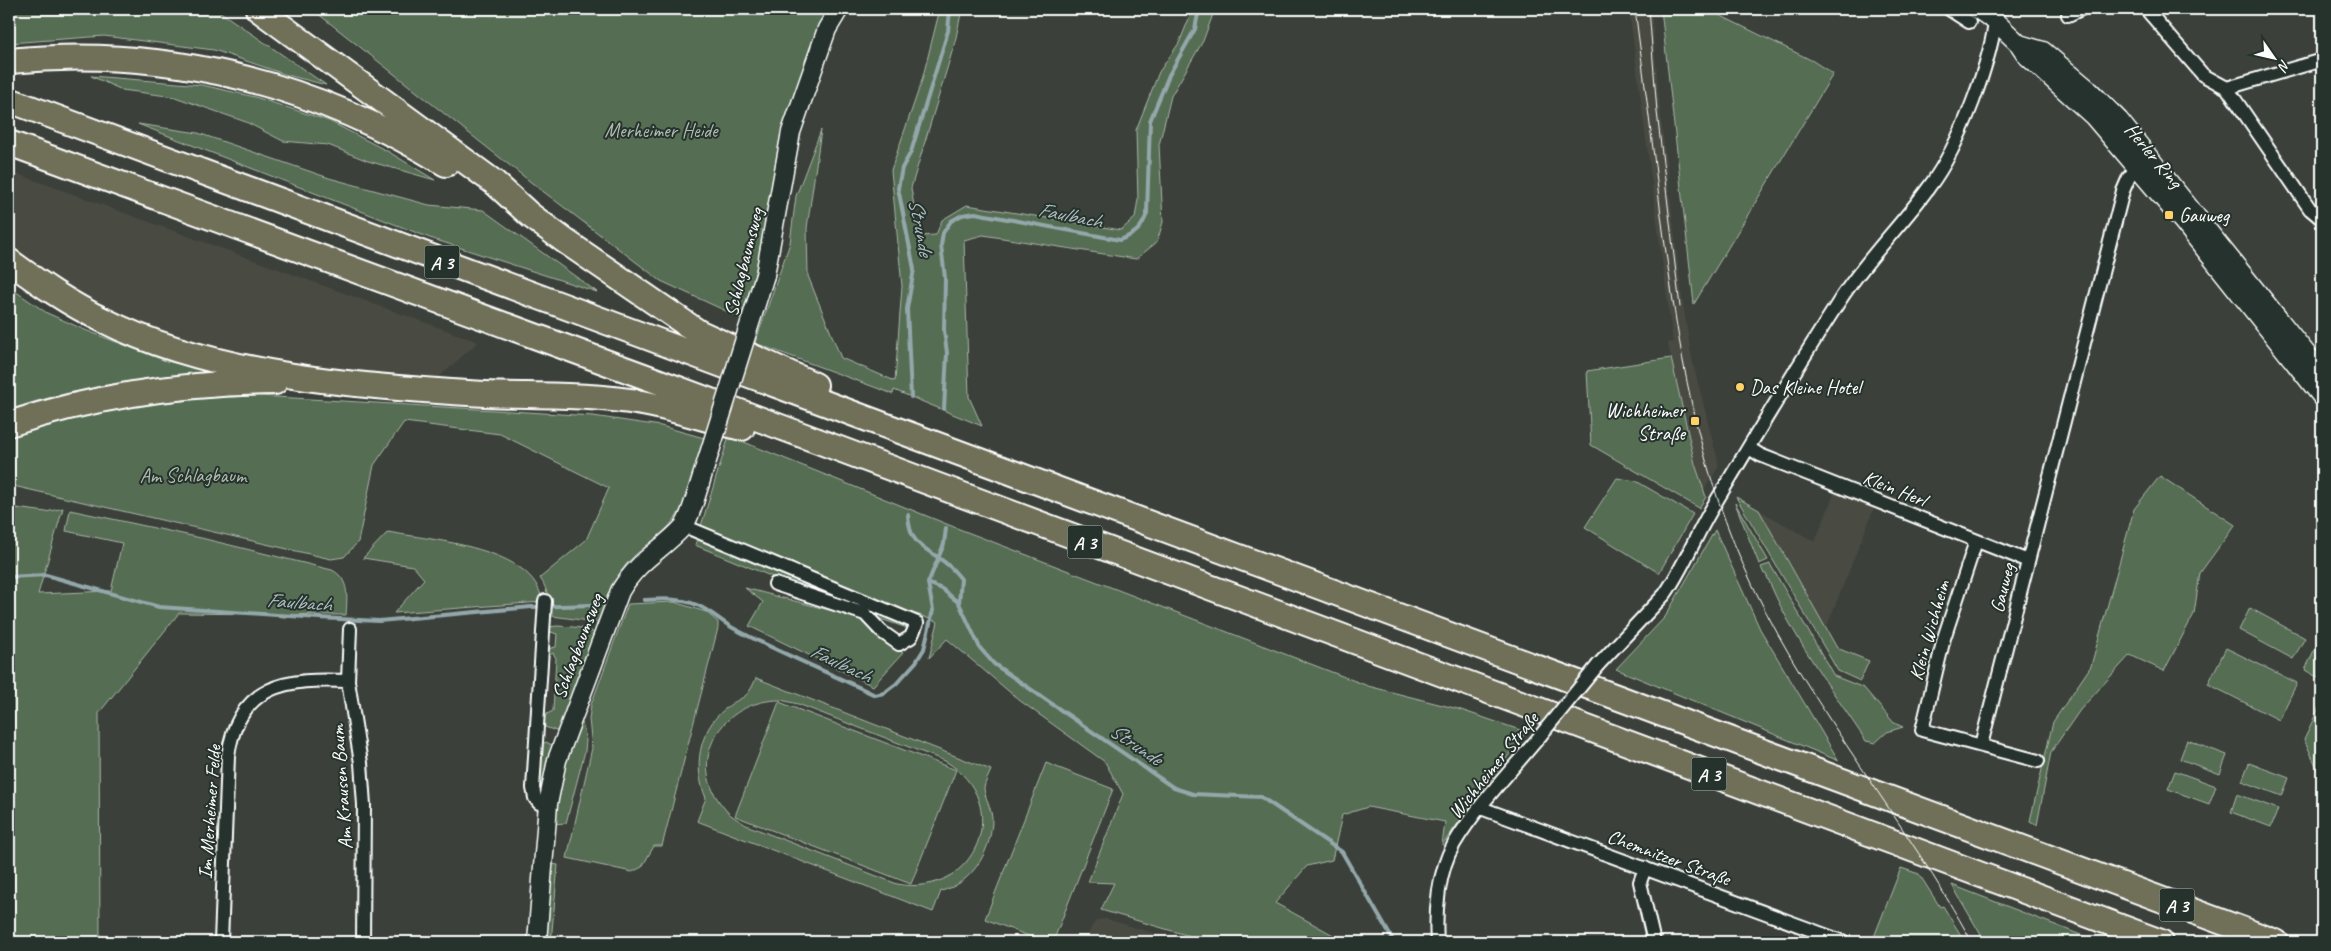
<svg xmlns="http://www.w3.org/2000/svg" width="2331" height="951" font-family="Caveat,sans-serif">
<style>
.built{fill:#4a4b43}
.green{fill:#556d53;stroke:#aab6a9;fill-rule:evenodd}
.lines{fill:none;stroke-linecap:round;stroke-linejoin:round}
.stream{stroke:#94a8ab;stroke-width:4}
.minor-casing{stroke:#fff;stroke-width:16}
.secondary-casing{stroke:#fff;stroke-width:21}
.motorway-casing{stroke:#fff;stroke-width:28}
.minor{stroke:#26332d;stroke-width:12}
.secondary{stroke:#26332d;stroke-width:18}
.motorway{stroke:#706f59;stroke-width:24}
.tram{stroke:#fff;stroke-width:1}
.minor-bridge-casing{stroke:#fff;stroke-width:16;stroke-linecap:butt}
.secondary-bridge-casing{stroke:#fff;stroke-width:21;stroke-linecap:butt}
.minor-bridge{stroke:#26332d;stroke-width:12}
.secondary-bridge{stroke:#26332d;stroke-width:18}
.poi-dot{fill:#ffd166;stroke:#26332d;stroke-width:2}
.labels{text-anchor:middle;stroke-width:4;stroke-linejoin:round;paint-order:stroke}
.shield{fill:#26332d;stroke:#bec2c0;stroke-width:1}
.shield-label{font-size:19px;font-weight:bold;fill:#fff}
.park-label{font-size:20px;fill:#b2bdb2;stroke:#26332d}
.street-label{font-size:20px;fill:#fff;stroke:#26332d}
.poi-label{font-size:20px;fill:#fff;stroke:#26332d;text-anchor:start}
.water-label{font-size:21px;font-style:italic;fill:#afbec0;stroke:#26332d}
</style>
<rect width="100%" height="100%" fill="#3b413a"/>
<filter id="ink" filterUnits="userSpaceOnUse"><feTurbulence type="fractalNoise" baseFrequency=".02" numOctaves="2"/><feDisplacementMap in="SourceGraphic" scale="10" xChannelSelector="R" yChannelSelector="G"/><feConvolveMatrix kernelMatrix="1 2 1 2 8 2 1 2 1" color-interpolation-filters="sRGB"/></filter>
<g filter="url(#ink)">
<path class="built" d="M1629,9h22l9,102 22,188 10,61 27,106 -15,24 -9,-26 -27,-121 5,-1z
M9,171l469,171 -39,35 -36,2 -82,-7 -17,-8 -33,1 -68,-15 -94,-37 -70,-39 -30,-24z
M1835,492l39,16 -48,120 -67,-118 56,32z
M1106,919l77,23h-98l7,-16 6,-6z"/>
<path class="green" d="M9,9h207l110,76 -39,-10 -73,-25 -110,-14 -95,7z
M312,9h522l-65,221 -28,88 -80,-37 -129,-98z
M940,9h22l-7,33 -44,146 8,48 17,-1 6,-15 25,-15 154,25 14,-12 3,-19 -2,-69 23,-58 20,-29 14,-34h22l-12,32 -32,55 -12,49 4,77 -6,20 -21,17 -153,-24 -19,5 5,157 13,29 -88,-36 -1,4 -138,-51 35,-100 6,-47 25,-66 -14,98 1,48 33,82 54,23 7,-95 -11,-116 31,-90z
M1661,9h46l106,52 20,13 -139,230z
M91,76l111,9 53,12 74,24 60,31 46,28 -67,-19 -40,-16 -45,-4 -37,-19 -71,-25 -53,-7z
M138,124l60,9 131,45 100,27 54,5 114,82 -167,-54z
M9,287l38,26 38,17 81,31 64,14c-75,4 -150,10 -221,35z
M1671,358l24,106 11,33 -7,11 -108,-63 -4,-74z
M259,396l334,20 68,10 43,12c-8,25 -14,62 -30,82 -14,19 -39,30 -52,50 -10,15 -15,41 -25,52l-45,-6c-4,-13 -3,-26 -12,-38l46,-38 23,-52 -109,-54 -96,-12 -30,43 -16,77 -14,15 -13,2 -322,-74v-49l15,-6 122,-30z
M729,436l225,91 414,159 90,23 68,23 -84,113 3,-23 -77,-15 -26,8 -10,45 -25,6 -32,37 71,39h-136l-109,-32 13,-27 -26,-1 35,-88 -18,-32 -86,-62 -72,-61 -18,19 9,-36 -22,-8 -9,14 -61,-21 -151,-62z
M2160,476l75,49 -35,48 -6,41 -30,57 -34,-16 -50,55 -29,42 -14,73 -7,-4 23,-99 38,-56 43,-157z
M1617,478l19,3 57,33 -34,59 -74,-46z
M1736,497l23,13 78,138 32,13 -9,20 -22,-10z
M1735,503l33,57 -9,4z
M9,507l37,5 17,-4 -25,86 73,-3 11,-48 -56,-12 4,-21 131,28 131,32c18,9 15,28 14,45l-167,-2 -80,100 1,229h-91z
M1715,530l45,99 79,132 -223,-92 49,-52z
M388,532c42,8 149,15 154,70l-148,11 30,-34 -11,-13 -50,-8z
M1770,564l64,112 30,12 30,35 9,4 -16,5 -12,11 -9,-2c-36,-54 -76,-107 -100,-167h-2l-3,-7z
M745,588l118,31 27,26 13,8 -30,33 -124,-60 14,-24z
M674,602l32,10 12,10v6l-56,218h-8l-12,21 -10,5 -65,-14 25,-110 -3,-29 2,-14 37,-101z
M2250,608l55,30 -12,21 -54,-29z
M557,626c13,1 29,0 40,9l-37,93 -4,3 -11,-4 -2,-11 10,-5 3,-53 -3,-5 -7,4v-5l5,-4 5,-1 1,-13 -6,-2 -2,-5z
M2322,633v47l-17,-10z
M2226,648l71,35 -18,37 -71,-36z
M756,678l235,92c-2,5 -6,12 -7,18 0,7 7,20 8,29 1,31 -19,67 -51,74l-8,21 -236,-91 9,-23c-13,-30 -8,-67 19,-89 17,-15 21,-6 31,-31zM781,700l17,4 147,57c70,41 32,138 -48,123l-151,-59c-7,-5 -16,-9 -21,-16 -42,-47 -3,-110 56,-109z
M2322,701v78l-18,-40z
M779,702l177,68 -45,114 -176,-68z
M581,719l5,21 -1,11 -19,72 -13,1 11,-62z
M2187,740l40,15 -7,19 -40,-15z
M546,742l8,4 -10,42 -3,1 -1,-2 2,-43z
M1046,763l67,26 -60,153h-9l-59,-23z
M2249,763l40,15 -7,18 -40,-15z
M2175,771l41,15 -7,18 -41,-15z
M2237,794l41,15 -7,18 -40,-15z
M551,864l7,1 -7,77h-8z
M1901,868l18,6 21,33 3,-1 22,36h-93z
M1952,885l147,57h-114z"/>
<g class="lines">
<path class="stream" d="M911,397l-4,-88 7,-40 -16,-81 4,-20 9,-16 37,-121 2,-22
M944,409l3,-56 -3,-23 1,-52 -4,-33 2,-12 8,-12 11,-6 13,-2 145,27c15,-6 22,-11 27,-27l3,-92 19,-46 26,-46 4,-20
M908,515c2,33 18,31 40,50 5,4 9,9 13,14l-2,24 21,45 14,16 180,124 19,6 68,3 81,55 52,90
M9,577l37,-2 113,32 160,11 60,3 152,-14 60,-2
M928,583l14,6 17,14
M644,600c19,-1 35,-2 53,5 14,6 23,16 36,23 46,25 95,44 142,67l9,-2 12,-9 20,-22 8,-13 9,-39 -5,-27 16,-39 2,-16"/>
<g class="minor-casing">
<path id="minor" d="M1949,9l20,13
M2146,9l57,66 24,13 83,121 12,10
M2068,15l13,-6
M2227,88l95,-28
M1749,448l11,7 268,106
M684,526l233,97 -6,14 -12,7 -17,-12 -17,-18 -90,-30
M1976,541l-32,97 -22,92 116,31
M545,601l-12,187 2,10 4,5 9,1
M350,629l-2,52 13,82 3,42 -1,137
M1598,665l67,-71c19,-27 31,-60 49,-89 41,-69 83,-138 126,-205 26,-41 61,-74 89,-113 31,-41 63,-127 68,-178
M1981,745l142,-554 6,-14 14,-15
M1481,808l363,134
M1645,868l-5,14 14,60
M221,942l7,-186c10,-72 59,-78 120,-75
M1437,942c-2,-30 1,-71 17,-98 22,-37 58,-74 86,-108"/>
</g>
<g class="secondary-casing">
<path id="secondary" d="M1977,9l18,12 24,23 8,12 66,60 91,107 138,174
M2019,44l24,7 45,38 31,31 203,253
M765,275l26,-143 36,-103 12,-20
M537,942l11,-138 9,-44 63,-169c20,-33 40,-39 63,-64 5,-6 8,-17 11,-25"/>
</g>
<g class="motorway-casing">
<path id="motorway" d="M258,9l237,174 35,32 35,26 133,91 117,53
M9,61c156,-16 304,22 437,103
M9,100l2267,842
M9,143l640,235 1512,564
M9,261c30,22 60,43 94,59 111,56 258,67 382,74 52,2 105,0 157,9 33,6 67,17 100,25
M9,424c85,-28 177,-41 266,-42"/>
</g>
<use href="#minor" class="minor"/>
<use href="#secondary" class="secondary"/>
<use href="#motorway" class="motorway"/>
<path class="tram" d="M1635,9c9,69 18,137 26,206 17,130 35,254 93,373 60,125 152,233 218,354
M1649,9l8,103 23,195"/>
<g class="minor-bridge-casing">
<path id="minor-bridge" d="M1540,736l58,-71"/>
</g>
<g class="secondary-bridge-casing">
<path id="secondary-bridge" d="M694,502l71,-227"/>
</g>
<use href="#minor-bridge" class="minor-bridge"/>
<use href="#secondary-bridge" class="secondary-bridge"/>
</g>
</g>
<g class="poi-dot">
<rect x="2164" y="210" width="10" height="10" rx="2.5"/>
<circle cx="1740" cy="387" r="5"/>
<rect x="1690" y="416" width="10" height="10" rx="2.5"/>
</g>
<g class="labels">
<g class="shield">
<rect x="424.5" y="245.5" width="35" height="33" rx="4"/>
<rect x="1067.5" y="525.5" width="35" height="33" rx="4"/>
<rect x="1691.5" y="757.5" width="35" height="33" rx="4"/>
<rect x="2159.5" y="888.5" width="35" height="33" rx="4"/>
</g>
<g class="shield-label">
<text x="442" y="269">A 3</text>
<text x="1085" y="549">A 3</text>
<text x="1709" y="781">A 3</text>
<text x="2177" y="912">A 3</text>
</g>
<g class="park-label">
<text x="661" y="137">Merheimer Heide</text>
<text x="193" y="482">Am Schlagbaum</text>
</g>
<g class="street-label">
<text transform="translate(2154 155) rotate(50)" y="7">Herler Ring</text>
<text transform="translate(743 262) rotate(-76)" y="7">Schlagbaumsweg</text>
<text transform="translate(1895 488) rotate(22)" y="7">Klein Herl</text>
<text transform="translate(2002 588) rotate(-76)" y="7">Gauweg</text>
<text transform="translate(1929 630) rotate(-74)" y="7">Klein Wichheim</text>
<text transform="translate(577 646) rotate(-69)" y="7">Schlagbaumsweg</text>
<text transform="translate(1493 765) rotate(-51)" y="7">Wichheimer Straße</text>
<text transform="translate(341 787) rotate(-94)" y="7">Am Krausen Baum</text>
<text transform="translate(209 812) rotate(-86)" y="7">Im Merheimer Felde</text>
<text transform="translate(1669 857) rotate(20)" y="7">Chemnitzer Straße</text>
</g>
<g class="poi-label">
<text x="2179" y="222">Gauweg</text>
<text x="1750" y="394">Das Kleine Hotel</text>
<text x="1685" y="417" text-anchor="end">Wichheimer<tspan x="1685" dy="23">Straße</tspan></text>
</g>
<g class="water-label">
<text transform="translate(1070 215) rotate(11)" y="7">Faulbach</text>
<text transform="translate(921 227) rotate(79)" y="7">Strunde</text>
<text transform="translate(299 602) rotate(4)" y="7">Faulbach</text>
<text transform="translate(841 663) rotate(25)" y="7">Faulbach</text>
<text transform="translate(1136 744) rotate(34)" y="7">Strunde</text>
</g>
</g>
<rect width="2331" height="951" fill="none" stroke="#26332d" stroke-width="30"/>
<rect x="15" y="15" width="2301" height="921" fill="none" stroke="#fff" stroke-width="2" filter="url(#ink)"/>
<g transform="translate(2274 58) rotate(124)" stroke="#26332d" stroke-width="4" paint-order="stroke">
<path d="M0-4L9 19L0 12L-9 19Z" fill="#ffffff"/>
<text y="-8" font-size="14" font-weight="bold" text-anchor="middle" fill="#ffffff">N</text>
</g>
</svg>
